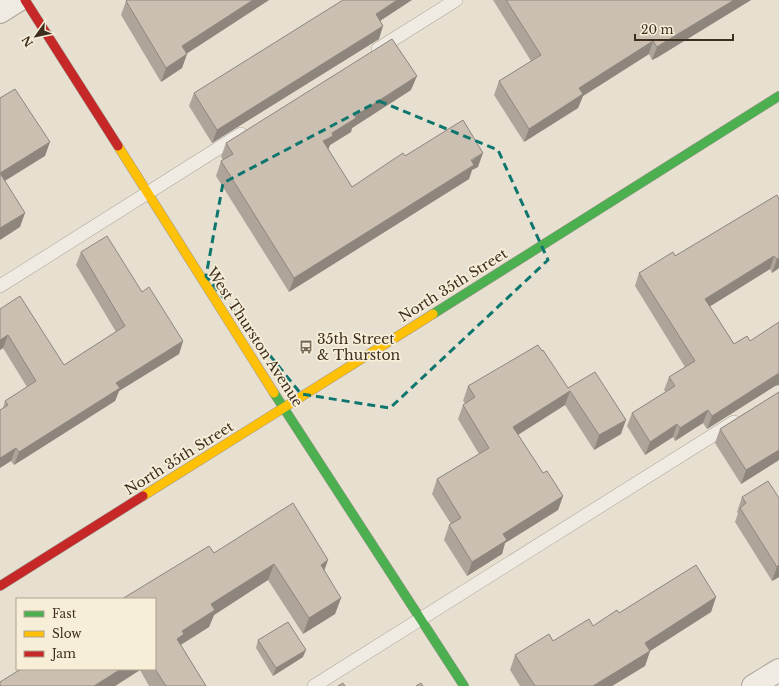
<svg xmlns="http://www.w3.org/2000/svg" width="779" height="686" font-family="'Libre Baskerville',serif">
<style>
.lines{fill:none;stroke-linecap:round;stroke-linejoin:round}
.lane-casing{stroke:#ada599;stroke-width:14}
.street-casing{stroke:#ada599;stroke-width:24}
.fast-casing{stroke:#9c958a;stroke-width:10}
.slow-casing{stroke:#9c958a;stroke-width:10}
.jam-casing{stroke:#9c958a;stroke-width:10}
.lane{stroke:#efebe3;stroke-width:13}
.street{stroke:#efebe3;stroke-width:22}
.fast{stroke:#4caf50;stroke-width:9}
.slow{stroke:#ffc107;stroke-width:9}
.jam{stroke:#c62828;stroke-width:9}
.wall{fill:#afa499}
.shaded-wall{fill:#8e867d}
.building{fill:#cbbfb2;stroke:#8e867d}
.marked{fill:none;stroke:#0f766e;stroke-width:3;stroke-dasharray:8 5;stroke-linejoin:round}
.labels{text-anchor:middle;stroke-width:3.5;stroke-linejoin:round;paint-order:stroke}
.street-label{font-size:14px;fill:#3d2e20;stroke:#f7eed8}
.poi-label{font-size:14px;fill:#3d2e20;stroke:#f7eed8;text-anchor:start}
</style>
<rect width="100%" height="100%" fill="#e7e0d1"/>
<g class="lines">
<g class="lane-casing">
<path id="lane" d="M378,49l78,-49
M0,286l241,-152
M314,686l420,-264"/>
</g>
<g class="street-casing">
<path id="street" d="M0,12l19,-12
M753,686l26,-16"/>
</g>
<g class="fast-casing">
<path id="fast" d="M433,314l346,-218
M274,393l190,293"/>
</g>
<g class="slow-casing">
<path id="slow" d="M118,146l156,247
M143,496l290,-182"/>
</g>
<g class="jam-casing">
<path id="jam" d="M25,0l93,146
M0,586l143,-90"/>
</g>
<use href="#lane" class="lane"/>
<use href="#street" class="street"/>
<use href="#fast" class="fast"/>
<use href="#slow" class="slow"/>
<use href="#jam" class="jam"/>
</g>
<path class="wall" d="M128,0h141l-82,53 -5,15 -21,14 -40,-67 5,-14z
M493,0h258l-93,57 -6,3 -3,-6 -66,42 -5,12 -54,34 -30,-47 5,-14 32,-20z
M380,21l-1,18 -167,104 -23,-37 5,-13z
M411,90l-59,38 -1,4 -21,13 -2,4 24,38 53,-31 73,11 -6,3 -3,9 -180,113 -73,-116 5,-15 2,-1 -2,-3 5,-14z
M779,199v69l-7,5 -2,-4 -60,37 24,38 41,42 -68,43 -4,-6 -28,18 -2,-4 -28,18 -18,-29 5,-13 34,-21 -2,-2 5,-13 16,-10 -50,-81 4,-13 36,-17z
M81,252l61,40 41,49 -4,13 -60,37 -4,10 -101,64 -3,-4 -8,-53 2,-7 22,-14 -24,-39 -3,2v-41l64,56 52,-33 -40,-67z
M468,386l100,2 53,46 -27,16 -29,-45 -47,30 25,38 20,23 -5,14 -53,33 -3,11 -35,22 -23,-36 5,-15 2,-1 -19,-30 5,-15 42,-25 -21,-35 5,-14 2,-2 -2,-2z
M779,392v68l-38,24 -26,-41 5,-14z
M742,497l37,1v79l-7,4 -37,-59 3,-9 -1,-1z
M214,553l110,18 17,27 -6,16 -32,20 -35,-54 -54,35 -5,12 -28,18 25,41h-57l-9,-16 -25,16h-115l21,-17h134z
M716,597l-5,15 -61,39 -5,15 -33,20h-92l-10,-16 5,-15 78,-29 26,-13z
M258,640l45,17 -30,19 -17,-28z"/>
<path class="shaded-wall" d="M253,0h16l-92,60 5,-14z
M397,0h15l-41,27 5,-13z
M734,0h17l-93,57 -6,3 5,-13z
M383,26l-4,13 -167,104 5,-13z
M653,41l-4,13 -66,42 -5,12 -54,34 5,-13 50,-41z
M187,54l-5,14 -21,14 5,-14z
M417,76l-6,14 -59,38 -1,4 -21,13 -2,5 -5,-9 9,-8 23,-17z
M50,142l-5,14 -45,28v-11z
M483,153l-5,14 -6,3 -3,9 -180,113 5,-14z
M25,213l-5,14 -20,13v-12z
M774,256l-4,13 -69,43 4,-13z
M779,258v10l-7,5 5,-14z
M8,335l-5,13 -3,2v-10z
M183,341l-4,13 -60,37 -4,10 -101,64 5,-13 97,-69z
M779,373v12l-4,1 -68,43 5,-13z
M570,391l-5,14 -57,36 5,-14z
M708,410l-5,13 -28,18 5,-13z
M626,420l-5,14 -27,16 5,-15z
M677,424l-4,13 -28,18 5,-13z
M16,448l-5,13 -11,7v-10z
M779,450v10l-38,24 5,-14z
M563,496l-5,14 -53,33 -3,11 -35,22 5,-14 31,-28z
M328,560l-6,17 -1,-12z
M274,564l-6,16 -54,35 -5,12 -29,18 -3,-6 5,-8 29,-27z
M779,565v12l-7,4 5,-14z
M716,597l-5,15 -72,46 6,-15z
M341,598l-6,16 -32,20 6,-16z
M306,650l-3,7 -30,19 3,-8z
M650,651l-5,15 -33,20h-19z
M121,669h19v1l-25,16h-21z"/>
<path class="building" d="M128,0h125l-71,46 5,8 -21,14 -40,-67z
M343,0h54l-21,14 7,12 -166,104 -23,-37z
M506,0h228l-71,43 -6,4 -4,-6 -74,47 4,6 -54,35 -30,-48 42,-26z
M392,39l25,37 -62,40 1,2 -24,15 1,3 -10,5 29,46 51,-34 2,3 58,-36 20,33 -12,7 3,5 -180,113 -73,-117 12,-7 -7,-11z
M15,89l35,53 -50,31 25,40 -25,15v-130z
M777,195l2,4v59l-2,1 -3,-3 -69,43 29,45 13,-8 3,5 29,-19v51l-67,43 -4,-6 -28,18 -3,-4 -27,18 -18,-29 43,-27 -6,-9 26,-16 -56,-88 34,-21 2,4z
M107,236l35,56 7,-5 34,54 -67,42 4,5 -101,64 -3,-4 -16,10v-48l8,-5 -3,-4 31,-20 -28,-46 -8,5v-31l20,-13 44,69 61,-39 -44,-74z
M538,345l4,6 1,-1 25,38 27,-16 31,48 -27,15 -29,-44 -57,36 30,46 4,-2 16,25 -60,38 4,6 -35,22 -23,-37 12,-7 -24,-39 52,-31 -26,-43 12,-8 -7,-11z
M779,392v58l-33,20 -26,-41z
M768,481l11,17v67l-2,2 -37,-59 6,-5 -4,-6z
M293,503l35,57 -7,5 20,33 -32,20 -35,-54 -63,40 4,6 -33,21 2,3 -7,5 29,47h-40l-11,-17v-70h-33l87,-53 5,7z
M696,565l20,32 -71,46 5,8 -57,35h-58l-20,-31 34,-21 4,7 36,-22 4,7 24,-16 2,3z
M288,622l18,28 -30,18 -18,-28z
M21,669h100l-27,17h-94v-4z
M343,683l2,3h-7z
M421,683l2,3h-7z"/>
<path class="marked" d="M379,101l119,49 50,110 -158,148 -89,-14 -95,-118 17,-93z"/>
<defs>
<g id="bus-bare" transform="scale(1.08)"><path d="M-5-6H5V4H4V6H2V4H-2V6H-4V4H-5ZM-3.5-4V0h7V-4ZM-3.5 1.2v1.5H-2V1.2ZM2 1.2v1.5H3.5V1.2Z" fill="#786c5e" stroke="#f7eed8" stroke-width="2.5" paint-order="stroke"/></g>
</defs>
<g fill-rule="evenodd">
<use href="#bus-bare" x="306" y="347"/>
</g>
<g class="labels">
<g class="street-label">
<text transform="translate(453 285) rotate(-32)" y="5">North 35th Street</text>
<text transform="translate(255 337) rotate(57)" y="5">West Thurston Avenue</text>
<text transform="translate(179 458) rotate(-32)" y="5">North 35th Street</text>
</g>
<g class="poi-label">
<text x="317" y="344">35th Street<tspan x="317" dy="16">&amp; Thurston</tspan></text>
</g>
</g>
<rect x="16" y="598" width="140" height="72" fill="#f7eed8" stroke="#ada18e"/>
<rect x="24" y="611" width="20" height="6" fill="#4caf50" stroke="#ada18e"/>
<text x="52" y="618" font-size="12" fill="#3d2e20">Fast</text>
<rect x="24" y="631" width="20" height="6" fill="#ffc107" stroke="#ada18e"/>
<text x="52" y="638" font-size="12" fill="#3d2e20">Slow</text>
<rect x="24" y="651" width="20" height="6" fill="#c62828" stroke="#ada18e"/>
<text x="52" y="658" font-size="12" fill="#3d2e20">Jam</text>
<g transform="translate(36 36) rotate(237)" stroke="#f7eed8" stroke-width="3" paint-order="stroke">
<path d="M0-3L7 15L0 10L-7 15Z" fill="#3d2e20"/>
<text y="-6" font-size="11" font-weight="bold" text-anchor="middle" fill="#3d2e20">N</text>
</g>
<path d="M635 34v6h98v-6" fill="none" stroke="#3d2e20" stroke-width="2"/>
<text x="641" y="34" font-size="12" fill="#3d2e20" stroke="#f7eed8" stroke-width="3" paint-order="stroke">20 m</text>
</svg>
